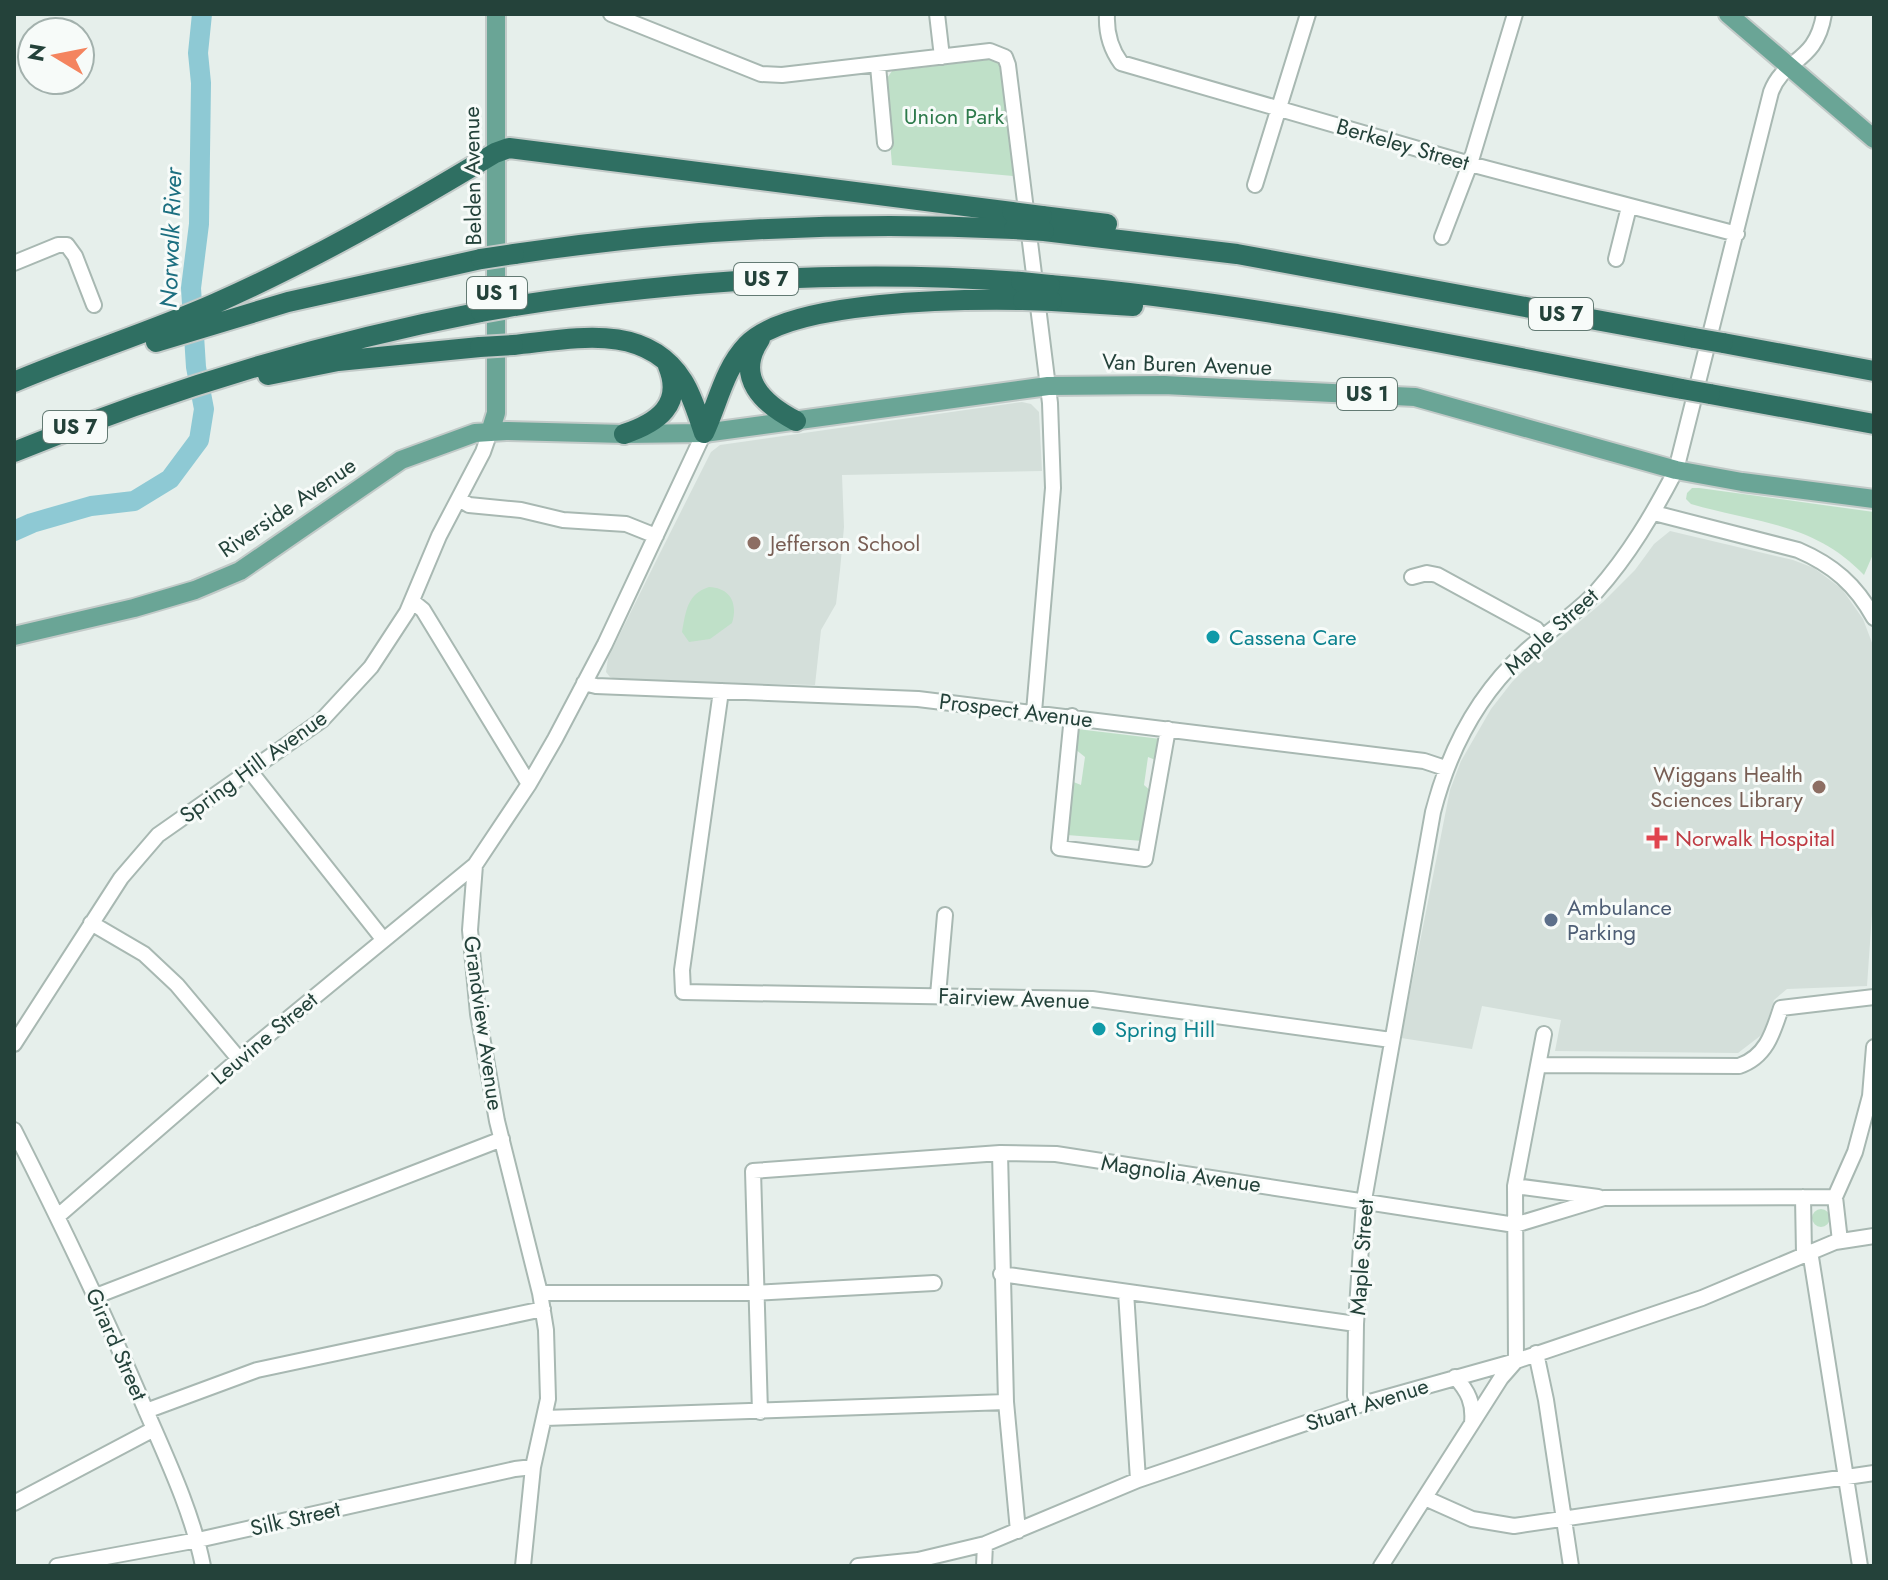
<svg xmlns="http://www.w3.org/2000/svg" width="1888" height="1580" font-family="Jost,sans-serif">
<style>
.built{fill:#d4dfda}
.green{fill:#bfe0c8}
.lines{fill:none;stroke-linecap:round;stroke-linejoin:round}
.river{stroke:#8ec9d4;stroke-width:20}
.minor-casing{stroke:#a8b8b2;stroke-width:18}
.major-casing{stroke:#c2cac8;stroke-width:22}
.highway-casing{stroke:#c2cac8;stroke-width:24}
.minor{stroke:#fff;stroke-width:14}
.major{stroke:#6aa596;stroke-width:18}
.highway{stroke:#2f6f62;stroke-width:20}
.highway-bridge-casing{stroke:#c2cac8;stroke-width:24;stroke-linecap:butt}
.highway-bridge{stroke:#2f6f62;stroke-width:20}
.education-dot{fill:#8d6e63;stroke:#f7fbf9;stroke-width:3}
.culture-dot{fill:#0f9aa8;stroke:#f7fbf9;stroke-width:3}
.health-dot{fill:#e0444e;stroke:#f7fbf9;stroke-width:3}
.service-dot{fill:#5c6f8a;stroke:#f7fbf9;stroke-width:3}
.labels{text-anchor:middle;stroke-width:6;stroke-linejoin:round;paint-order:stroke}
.shield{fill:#f7fbf9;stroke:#637a73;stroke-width:2}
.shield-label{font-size:20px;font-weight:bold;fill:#24423a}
.park-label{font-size:22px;fill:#2d7a4b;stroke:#f7fbf9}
.street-label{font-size:22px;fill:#24423a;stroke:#f7fbf9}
.education-label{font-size:22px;fill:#785e54;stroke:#f7fbf9;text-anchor:start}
.culture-label{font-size:22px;fill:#0d838f;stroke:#f7fbf9;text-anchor:start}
.health-label{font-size:22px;fill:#be3a42;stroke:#f7fbf9;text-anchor:start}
.service-label{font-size:22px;fill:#4e5e75;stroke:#f7fbf9;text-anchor:start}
.water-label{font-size:24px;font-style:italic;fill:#1c6f80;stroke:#f7fbf9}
</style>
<rect width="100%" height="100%" fill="#e6efeb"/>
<path class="built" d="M1022,402l9,2 8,8 3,59 -200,4 2,52 -4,43 -4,34 -15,26 -6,55 -196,-5 -9,-3 -4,-5 2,-14 49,-99 54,-107 9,-7z
M1670,531l123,29 21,8 28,21 21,30 11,29v237l-7,101 -80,3 -13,11 -10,33 -26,20 -183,-2 6,-31 -79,-14 -10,43 -71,-11 49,-248 11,-29 30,-52 21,-27 22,-22 69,-58 32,-32 19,-26z"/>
<path class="green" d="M995,59l7,7 11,110 -121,-11 -7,-84 7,-10z
M1699,488l175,24v40l-10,23c-49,-52 -107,-52 -173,-71l-5,-5 1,-6 5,-5z
M709,587c22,1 29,17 23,36l-22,16 -21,3 -7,-10c4,-21 5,-38 27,-45z
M1077,729l84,10 -3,22 -10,-4 -4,28 8,7 -9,49 -76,-6 4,-54 10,4 4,-28 -10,-8z
M1812 1218a9 9 0 1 1 18 0a9 9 0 1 1-18 0Z"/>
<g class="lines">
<path class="river" d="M14,531l18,-8 59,-17 43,-5 36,-22 29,-39 5,-31 -8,-42 -5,-79 8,-64 2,-141 -3,-30 4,-39"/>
<g class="minor-casing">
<path id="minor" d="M611,14l150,60 21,1 208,-24 15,6 3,8 42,338 3,85 -19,224
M937,14l5,43
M1107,14c-1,19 3,34 14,49l349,101 267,70
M878,66l7,77
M1255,185l53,-171
M1442,237l28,-73 45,-150
M1616,259l13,-52
M14,263l44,-18h9l8,11 19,49
M459,499l10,6 52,5 42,10 63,4 30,12
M1654,513l144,37c35,15 58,35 76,68
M1412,577l15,-4 10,2 99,54 6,8
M412,601l11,9 106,174
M584,683l12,3 322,13 506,62 21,7
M721,691l-39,279 1,22 409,7 299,41
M1072,716l-13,132 86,11 23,-130
M250,771l133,168
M91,923l53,31 33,31 62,74
M938,995l7,-80
M14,1044l107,-166 37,-43 164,-115 49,-53 36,-55 32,-76 44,-84 7,-20
M1538,1065l201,1c27,-9 34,-33 42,-58l93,-11
M14,1130c46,91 90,182 130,276 22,51 48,105 59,160
M1000,1153l6,249 12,129
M1515,1186l83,11
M1803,1197l1,57
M58,1216l181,-157 236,-194
M1840,1241l-5,-44 20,-45 15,-56 4,-49
M1810,1251l50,315
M1001,1274l355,50
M1126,1292l12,188
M540,1293h215l179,-10
M96,1296l406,-157
M1536,1353l10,47 25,166
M1516,1361l-1,-175 29,-152
M1455,1377c13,14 19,26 17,46
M1359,1405l-4,-9 1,-72 8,-124 69,-388c16,-62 45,-118 93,-161 22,-20 50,-37 70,-59 33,-37 57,-78 80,-122l95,-378c13,-35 45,-28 53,-78
M146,1411l111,-41 286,-61
M760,1412l-7,-241 247,-18 56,1 459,71 89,-27 231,-1
M545,1418l461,-16
M1425,1498l47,21 42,7 360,-53
M14,1503l140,-74
M57,1566l141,-26 317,-71 18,-2
M523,1566l10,-99 15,-68 -2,-69 -6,-37 -43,-172 -19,-107 -8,-84 5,-65 54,-81 26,-45 50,-95 99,-211
M858,1566l60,-6 67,-16 153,-64 221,-75 157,-44 186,-63 133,-56 39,-6
M984,1566l1,-22
M1381,1566l120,-188 14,-16"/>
</g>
<g class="major-casing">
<path id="major" d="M1728,14l146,125
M490,432l6,-19v-399
M14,636l120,-28 61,-18 45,-19 161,-111 74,-27 31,-2 118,3 80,-1 344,-47 116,-1 251,12 261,73 66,12 132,17"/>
</g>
<g class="highway-casing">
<path id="highway" d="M1042,216l65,8
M1044,231l193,23 457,84
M514,254c166,-25 333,-33 500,-25
M1050,285c213,18 423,65 632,104
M1052,301l81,5
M514,306c167,-26 337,-37 507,-24
M760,339c-26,38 3,65 36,82
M156,342l132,-40 193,-43
M1723,343l151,28
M513,345c60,-6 132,-24 170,36 10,16 15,35 21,52
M268,375l70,-14 142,-14
M14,382c66,-28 134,-49 200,-78 97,-43 190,-96 281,-151l14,-5 503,64
M1710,394l164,30
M704,433c14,-30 20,-64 43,-88 42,-45 215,-46 276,-45
M624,434c33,-11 60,-29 44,-68
M14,452c152,-62 306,-109 467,-140"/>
</g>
<use href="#minor" class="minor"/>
<use href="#major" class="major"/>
<use href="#highway" class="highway"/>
<g class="highway-bridge-casing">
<path id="highway-bridge" d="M1012,212l30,4
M1014,229l30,2
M481,259l33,-5
M1021,282l29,3
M1023,300l29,1
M481,312l33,-6
M1694,338l29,5
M480,347l33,-2
M1682,389l28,5"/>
</g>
<use href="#highway-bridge" class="highway-bridge"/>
</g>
<g class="education-dot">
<circle cx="754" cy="543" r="8"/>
<circle cx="1819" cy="787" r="8"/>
</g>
<g class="culture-dot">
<circle cx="1213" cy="637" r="8"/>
<circle cx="1099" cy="1029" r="8"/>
</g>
<path class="health-dot" d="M1653 826h8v8h8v8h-8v8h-8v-8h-8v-8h8z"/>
<circle class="service-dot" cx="1551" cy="920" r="8"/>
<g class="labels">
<g class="shield">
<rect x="734" y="263" width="64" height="32" rx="6"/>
<rect x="467" y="277" width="60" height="32" rx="6"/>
<rect x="1529" y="298" width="64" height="32" rx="6"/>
<rect x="1337" y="378" width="60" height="32" rx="6"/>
<rect x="43" y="411" width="64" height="32" rx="6"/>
</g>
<g class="shield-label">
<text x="766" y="286">US 7</text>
<text x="497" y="300">US 1</text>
<text x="1561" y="321">US 7</text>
<text x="1367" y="401">US 1</text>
<text x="75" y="434">US 7</text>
</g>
<g class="park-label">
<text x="954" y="124">Union Park</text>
</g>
<g class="street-label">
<text transform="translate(1403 144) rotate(16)" y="8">Berkeley Street</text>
<text transform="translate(472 176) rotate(-91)" y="8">Belden Avenue</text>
<text transform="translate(1187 364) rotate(2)" y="8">Van Buren Avenue</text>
<text transform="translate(287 507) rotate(-34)" y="8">Riverside Avenue</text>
<text transform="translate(1551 631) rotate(-42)" y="8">Maple Street</text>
<text transform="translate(1016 710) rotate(7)" y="8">Prospect Avenue</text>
<text transform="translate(253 766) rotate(-36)" y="8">Spring Hill Avenue</text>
<text transform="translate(1014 998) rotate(2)" y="8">Fairview Avenue</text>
<text transform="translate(484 1023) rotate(82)" y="8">Grandview Avenue</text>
<text transform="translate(264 1038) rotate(-40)" y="8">Leuvine Street</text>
<text transform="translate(1181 1173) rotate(8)" y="8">Magnolia Avenue</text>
<text transform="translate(1361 1257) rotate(-86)" y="8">Maple Street</text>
<text transform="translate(117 1344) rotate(66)" y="8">Girard Street</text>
<text transform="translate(1367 1404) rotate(-18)" y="8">Stuart Avenue</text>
<text transform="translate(295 1518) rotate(-13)" y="8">Silk Street</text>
</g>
<g class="education-label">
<text x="770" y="551">Jefferson School</text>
<text x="1803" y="782" text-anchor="end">Wiggans Health<tspan x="1803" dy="25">Sciences Library</tspan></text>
</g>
<g class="culture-label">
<text x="1229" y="645">Cassena Care</text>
<text x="1115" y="1037">Spring Hill</text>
</g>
<g class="health-label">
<text x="1675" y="846">Norwalk Hospital</text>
</g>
<g class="service-label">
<text x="1567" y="915">Ambulance<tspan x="1567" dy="25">Parking</tspan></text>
</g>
<g class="water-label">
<text transform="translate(171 238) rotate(-88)" y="8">Norwalk River</text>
</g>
</g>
<rect width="1888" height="1580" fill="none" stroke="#24423a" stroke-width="32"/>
<g transform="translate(56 56) rotate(280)"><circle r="38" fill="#f7fbf9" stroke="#a3b1ad" stroke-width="2"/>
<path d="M0-6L14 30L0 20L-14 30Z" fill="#f4845f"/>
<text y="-12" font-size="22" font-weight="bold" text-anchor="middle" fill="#24423a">N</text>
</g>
</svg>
